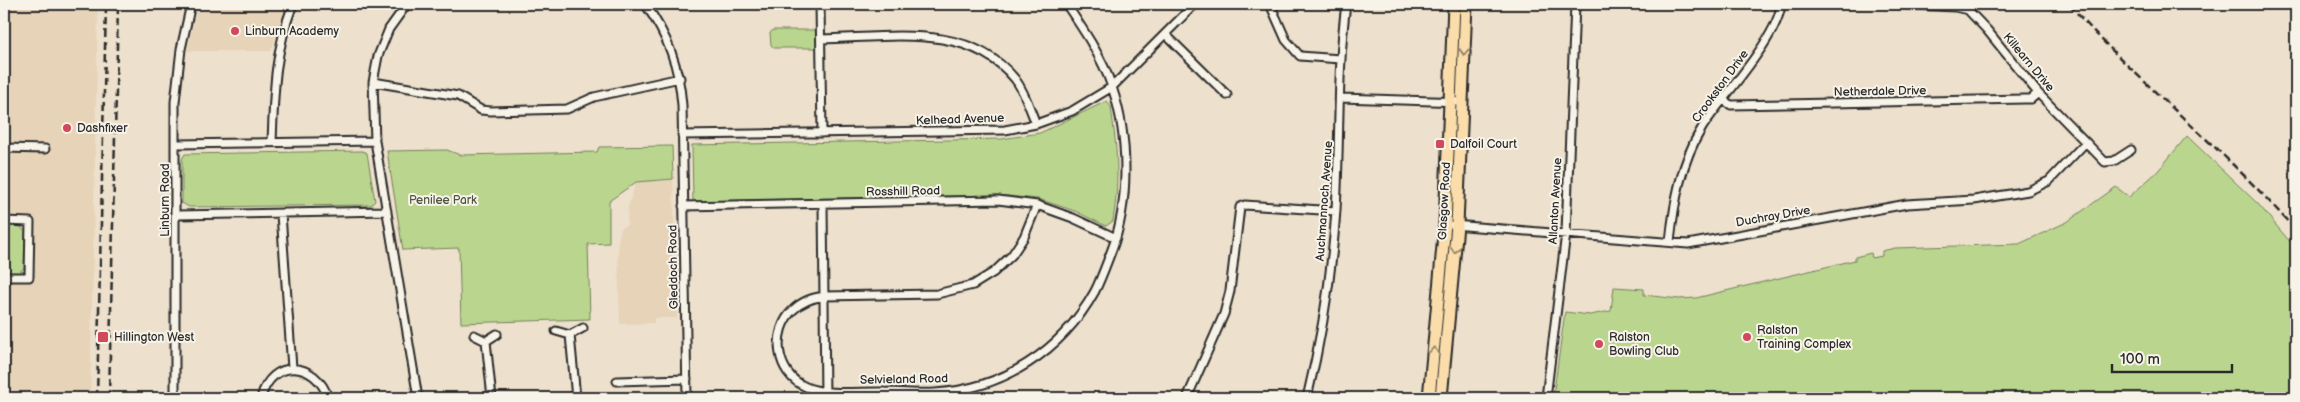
<svg xmlns="http://www.w3.org/2000/svg" width="2300" height="402" font-family="'Balsamiq Sans',sans-serif">
<style>
.built{fill:#e6d3b8}
.green{fill:#bad68e;stroke:#72805c}
.lines{fill:none;stroke-linecap:round;stroke-linejoin:round}
.minor-casing{stroke:#2b2b2b;stroke-width:11}
.primary-casing{stroke:#2b2b2b;stroke-width:15}
.minor{stroke:#f7f3e8;stroke-width:7}
.primary{stroke:#faddab;stroke-width:11}
.rail{stroke:#2b2b2b;stroke-width:2.5;stroke-dasharray:8 4;stroke-linecap:butt}
.oneway{stroke:#92846b}
.poi-dot{fill:#d1495b;stroke:#f7f3e8;stroke-width:2}
.labels{text-anchor:middle;stroke-width:4;stroke-linejoin:round;paint-order:stroke}
.poi-label{font-size:12px;fill:#2b2b2b;stroke:#f7f3e8;text-anchor:start}
.street-label{font-size:12px;fill:#2b2b2b;stroke:#f7f3e8}
.park-label{font-size:12px;fill:#4f5644;stroke:#f7f3e8}
</style>
<rect width="100%" height="100%" fill="#ede0cc"/>
<filter id="ink" filterUnits="userSpaceOnUse"><feTurbulence type="fractalNoise" baseFrequency=".02" numOctaves="2"/><feDisplacementMap in="SourceGraphic" scale="10" xChannelSelector="R" yChannelSelector="G"/><feConvolveMatrix kernelMatrix="1 2 1 2 8 2 1 2 1" color-interpolation-filters="sRGB"/></filter>
<g filter="url(#ink)">
<path class="built" d="M4,4h94l-8,394h-86z
M198,4h89l-16,47h-84z
M673,179l4,139h-23v5l-34,1 -2,-83 3,-13 6,-3 1,-18 8,-25z"/>
<path class="green" d="M773,30h44v18h-43l-3,-3 -1,-12z
M1107,101l4,6c6,44 9,70 2,114l-7,5 -31,-15 -37,-12 -40,-4 -305,6 -1,-56 310,-6 38,-6z
M2187,136l72,69 37,44v149h-743l12,-86 25,3 21,-4 3,-24 30,2v6l35,4 17,-1 159,-38v-3l16,-4 1,5 10,-2v-5l13,-3 124,-4 48,-22 49,-35 13,10 28,-25z
M672,146l1,33 -37,3 -27,19v42l-21,1 2,75 -129,4 -2,-75 -56,2 -16,-99 60,-1 13,5 137,-3 2,-5z
M362,151l5,2 8,48 -4,4 -182,2 -7,-4v-44l3,-5z
M4,225h15l6,7 -1,36 -6,5h-14z"/>
<g class="lines">
<g class="minor-casing">
<path id="minor" d="M407,4l-18,25 -11,27 -5,26 2,59 43,257
M645,4c23,32 34,62 37,101l5,293
M820,4l2,129
M1270,4l16,36 14,16 40,3
M1892,4l63,3 13,3 19,20 51,63 67,69 9,-1 17,-11
M1165,34l62,61
M821,39c65,-1 147,-18 194,40 10,13 15,30 21,45
M373,82l85,14 23,14 10,1 76,-2 27,-12 86,-19
M1341,98l121,4
M1721,99l10,6 294,-6h6l7,-6
M682,135l323,-5 31,-6 36,-13 40,-24 83,-83
M272,143c2,-52 2,-89 21,-139
M177,144l198,-3
M4,148l41,1
M823,204l2,194
M1037,205l-13,32 -12,18 -18,17 -21,13 -36,9 -113,2c-12,2 -22,5 -31,14 -22,21 -18,64 13,77 20,9 57,4 79,5 17,0 34,2 50,1 68,-4 127,-42 160,-102 6,-12 11,-26 16,-39 19,-49 18,-115 1,-165 -10,-30 -29,-58 -46,-83
M683,206l315,-6 39,5 36,13 43,20
M281,214l11,154
M177,215l210,-4
M4,221l26,1 -1,55h-25
M1453,225l235,19 219,-40 67,-4 54,-9 21,-10 37,-39
M1670,242c4,-39 11,-80 32,-114 19,-30 77,-91 79,-124
M556,331l14,4 13,-7
M474,335l12,6 11,-7
M570,335l6,63
M486,341l6,57
M617,381l70,-2
M175,398v-296l6,-53 10,-45
M261,398c10,-40 55,-38 67,0
M1187,398l37,-84 6,-23 10,-84 5,-2 91,6
M1307,398c15,-62 25,-125 29,-188 4,-69 1,-138 10,-206
M1546,398l20,-165 9,-229"/>
</g>
<g class="primary-casing">
<path id="primary" d="M1429,398l16,-174 9,-220
M1441,398l16,-173 9,-221"/>
</g>
<use href="#minor" class="minor"/>
<use href="#primary" class="primary"/>
<path class="rail" d="M2069,4c70,81 158,146 227,227
M97,398l9,-394
M109,398l9,-394"/>
</g>
<defs><path id="oneway-chevron" d="M-2-3.5L2.5 0L-2 3.5" fill="none" stroke-width="1.6" stroke-linecap="round" stroke-linejoin="round" transform="scale(1.25)"/></defs>
<g class="oneway">
<use href="#oneway-chevron" transform="translate(1464 52) rotate(92)"/>
<use href="#oneway-chevron" transform="translate(1455 250) rotate(95)"/>
<use href="#oneway-chevron" transform="translate(1434 350) rotate(-85)"/>
</g>
</g>
<g class="poi-dot">
<circle cx="235" cy="31" r="5"/>
<circle cx="67" cy="128" r="5"/>
<rect x="1435" y="139" width="10" height="10" rx="2.5"/>
<rect x="97" y="331" width="12" height="12" rx="2.5"/>
<circle cx="1747" cy="337" r="5"/>
<circle cx="1599" cy="344" r="5"/>
</g>
<g class="labels">
<g class="poi-label">
<text x="245" y="35">Linburn Academy</text>
<text x="77" y="132">Dashfixer</text>
<text x="1450" y="148">Dalfoil Court</text>
<text x="1757" y="334">Ralston<tspan x="1757" dy="14">Training Complex</tspan></text>
<text x="114" y="341">Hillington West</text>
<text x="1609" y="341">Ralston<tspan x="1609" dy="14">Bowling Club</tspan></text>
</g>
<g class="street-label">
<text transform="translate(2029 62) rotate(50)" y="4">Killearn Drive</text>
<text transform="translate(1720 86) rotate(-54)" y="4">Crookston Drive</text>
<text transform="translate(1880 91) rotate(-1)" y="4">Netherdale Drive</text>
<text transform="translate(960 119) rotate(-2)" y="4">Kelhead Avenue</text>
<text transform="translate(903 191) rotate(-1)" y="4">Rosshill Road</text>
<text transform="translate(165 200) rotate(-90)" y="4">Linburn Road</text>
<text transform="translate(1324 201) rotate(-86)" y="4">Auchmannoch Avenue</text>
<text transform="translate(1444 201) rotate(-87)" y="4">Glasgow Road</text>
<text transform="translate(1555 201) rotate(-87)" y="4">Allanton Avenue</text>
<text transform="translate(1773 216) rotate(-10)" y="4">Duchray Drive</text>
<text transform="translate(673 267) rotate(-91)" y="4">Gleddoch Road</text>
<text transform="translate(904 379) rotate(-1)" y="4">Selvieland Road</text>
</g>
<g class="park-label">
<text x="443" y="204">Penilee Park</text>
</g>
</g>
<rect width="2300" height="402" fill="none" stroke="#f7f3e8" stroke-width="20"/>
<rect x="10" y="10" width="2280" height="382" fill="none" stroke="#2b2b2b" stroke-width="2" filter="url(#ink)"/>
<path d="M2112 364v8h120v-8" fill="none" stroke="#2b2b2b" stroke-width="2.5"/>
<text x="2120" y="364" font-size="15" fill="#2b2b2b" stroke="#f7f3e8" stroke-width="4" paint-order="stroke">100 m</text>
</svg>
